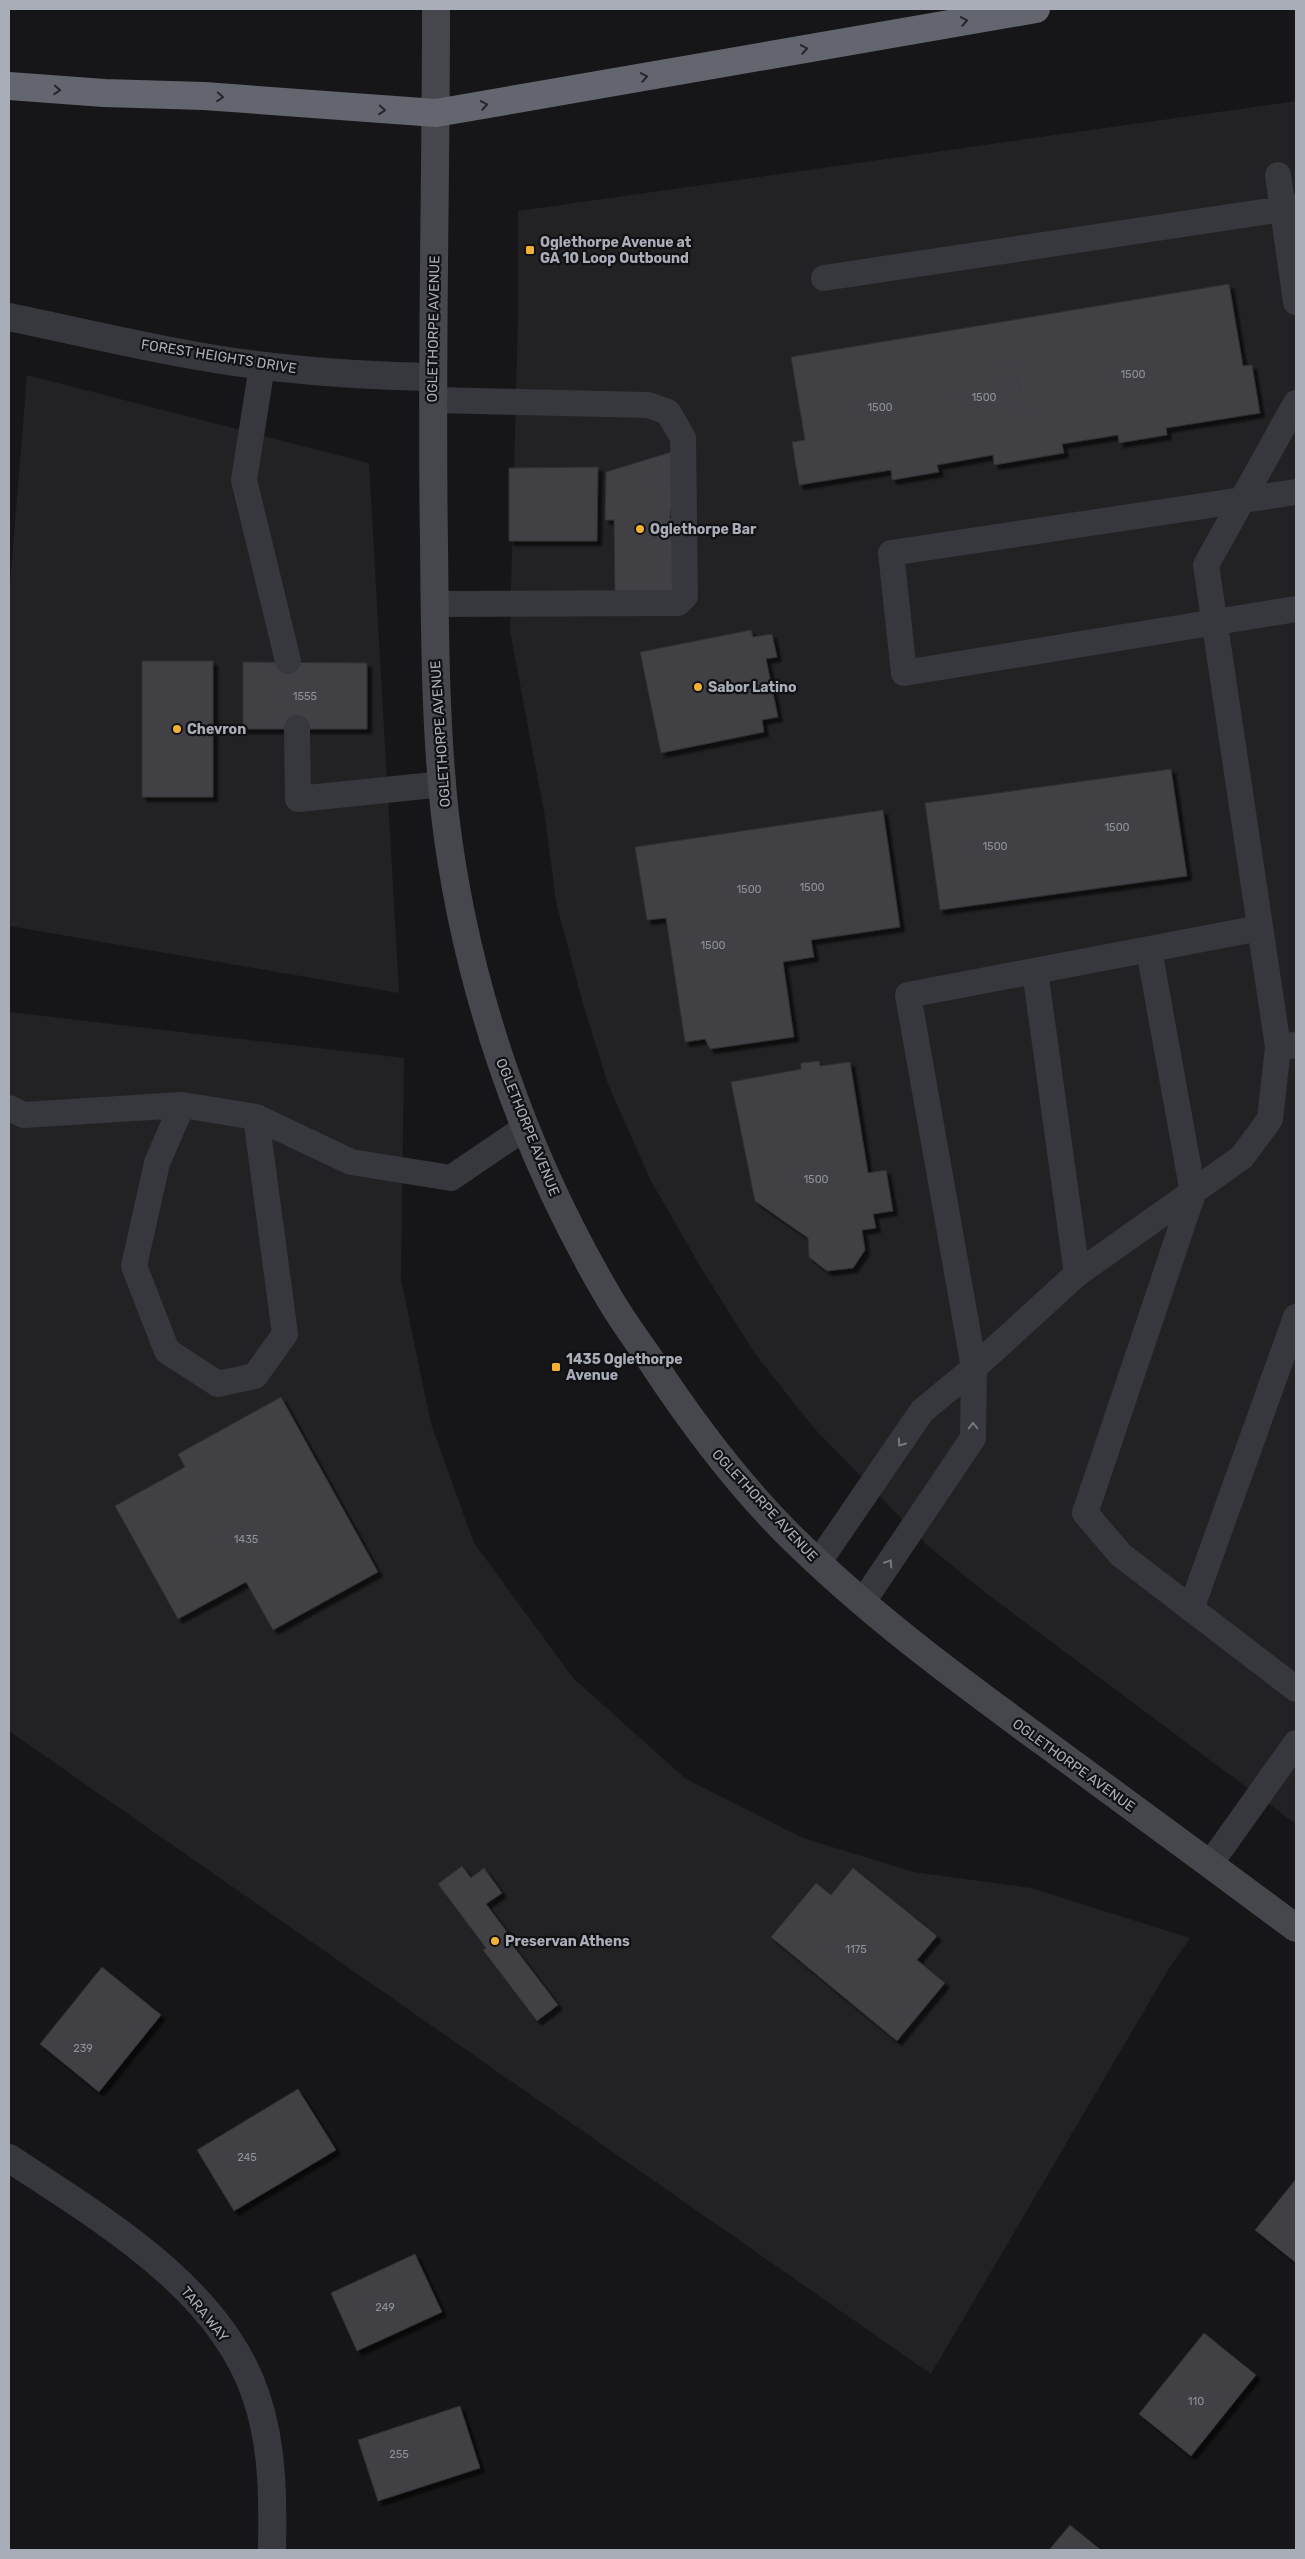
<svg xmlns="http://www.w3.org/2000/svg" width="1305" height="2559" font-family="Rubik,sans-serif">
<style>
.built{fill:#222225}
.building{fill:#404145;stroke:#303034;filter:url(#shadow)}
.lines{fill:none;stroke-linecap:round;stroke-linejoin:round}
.path{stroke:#3d3f44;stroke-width:3;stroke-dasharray:2.5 4;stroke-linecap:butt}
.lane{stroke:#37383d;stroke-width:26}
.street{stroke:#37383d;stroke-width:28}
.secondary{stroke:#45474d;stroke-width:28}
.highway{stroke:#63666e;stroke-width:28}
.oneway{stroke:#26262a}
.oneway2{stroke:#757881}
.poi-dot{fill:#f2b134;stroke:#111113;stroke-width:2}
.labels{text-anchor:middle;stroke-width:4.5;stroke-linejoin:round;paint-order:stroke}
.number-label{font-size:11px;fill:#8e929b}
.poi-label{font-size:14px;font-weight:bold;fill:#a8adb8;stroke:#111113;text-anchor:start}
.street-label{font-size:14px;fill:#a8adb8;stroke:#111113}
</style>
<defs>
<filter id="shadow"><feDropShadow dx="4.5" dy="4.5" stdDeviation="1" flood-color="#0009"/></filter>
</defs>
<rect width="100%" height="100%" fill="#161618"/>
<path class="built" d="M1296,101v1723l-309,-230 -60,-49 -114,-118 -57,-72 -55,-87 -50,-87 -43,-97 -25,-80 -27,-102 -11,-85 -35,-186 8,-316v-104z
M27,375l342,88 30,530 -390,-67v-329z
M9,1012l395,46 -3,221 30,145 43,119 99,135 113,101 117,59 111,34 117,16 159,50 -22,32 -237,404 -922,-643z"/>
<path class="building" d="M1229,284l14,82 9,-1 8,48 -94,15 1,7 -48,8 -1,-8 -56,9 2,9 -70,12 -1,-10 -56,10 2,7 -47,8 -1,-10 -92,15 -7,-43 13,-2 -14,-83z
M678,450l-8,68 5,4 -1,74h-59l-1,-76h-9l1,-48z
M598,467l-1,74h-88v-73z
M751,630l2,7 19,-3 5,23 -11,2 12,58 -16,3 2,12 -103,21 -21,-101z
M142,661h71v136h-71z
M243,662l124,1v66h-124z
M1171,769l16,107 -247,34 -15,-107z
M883,810l17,117 -89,13 3,17 -31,5 11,75 -84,12 -5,-10 -20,3 -19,-124 -19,2 -12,-73z
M819,1061l1,5 30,-4 18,111 18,-3 7,41 -20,3 3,14 -14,2 3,20 -12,18 -26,3 -18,-14 -1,-19 -53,-37 -24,-119 70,-13v-6z
M281,1397l97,175 -105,58 -27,-48 -68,37 -63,-113 70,-39 -7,-13z
M462,1866l9,12 13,-10 18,25 -16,11 21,28 -3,2 54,71 -21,16 -54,-71 3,-2 -48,-64z
M853,1868l84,68 -20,24 28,23 -48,58 -126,-104 45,-54 15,12z
M102,1967l59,48 -62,77 -59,-48z
M298,2089l38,61 -102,61 -37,-61z
M1296,2179v84l-41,-33z
M415,2254l27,58 -85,39 -26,-58z
M1204,2333l52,42 -65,81 -52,-42z
M460,2406l20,62 -102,33 -20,-61z
M1070,2525l31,25h-52z"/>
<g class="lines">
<path class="path" d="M1015,364l10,53"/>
<path class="lane" d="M1278,175l18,127
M824,278l472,-71
M262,366l-18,114 44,181
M432,400l216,5 20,7 15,26 2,158 -7,7 -244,1
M1296,403l-90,162 72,482 18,-2
M1296,492l-405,61 13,120 392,-64
M297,728l1,71 145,-15
M1149,950l44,243 -108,320 36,42 175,134
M1035,971l42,303 -103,94 -66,-373 352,-67
M182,1105l-25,58 -23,103 33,85 51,33 37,-8 30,-42 -29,-217
M9,1108l15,7 158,-10 74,12 95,45 100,16 75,-51
M1077,1274l165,-117 28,-38 8,-72
M818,1563l104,-152 52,-43 -1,70 -111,165
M1191,1609l105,-292
M1210,1864l86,-121"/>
<path class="street" d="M9,317c87,18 175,40 264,50 53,6 106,9 159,10
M9,2158c90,60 211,129 247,238 17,49 17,103 16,154"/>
<path class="secondary" d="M436,9c0,178 -5,356 -2,534 1,91 1,181 11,272 20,168 77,335 163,481 13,23 29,44 44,66 40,61 82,117 133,169 82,82 171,147 264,215 82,60 165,121 247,182"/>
<path class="highway" d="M9,86l95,7 100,3 232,17 600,-104"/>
</g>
<defs><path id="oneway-chevron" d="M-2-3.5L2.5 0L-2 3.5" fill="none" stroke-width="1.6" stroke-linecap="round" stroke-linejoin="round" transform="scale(1.25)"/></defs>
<g class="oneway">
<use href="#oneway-chevron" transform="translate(964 21) rotate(-10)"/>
<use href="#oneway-chevron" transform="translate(804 49) rotate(-10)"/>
<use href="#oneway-chevron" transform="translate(644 77) rotate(-10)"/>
<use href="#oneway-chevron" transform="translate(57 90) rotate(4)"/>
<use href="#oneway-chevron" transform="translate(220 97) rotate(4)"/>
<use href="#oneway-chevron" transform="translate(484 105) rotate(-10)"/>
<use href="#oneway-chevron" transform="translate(382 110) rotate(4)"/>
</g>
<g class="oneway2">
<use href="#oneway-chevron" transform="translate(973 1426) rotate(-90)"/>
<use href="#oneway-chevron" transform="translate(901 1443) rotate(125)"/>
<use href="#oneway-chevron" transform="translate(889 1563) rotate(-57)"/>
</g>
<g class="poi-dot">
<rect x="525" y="245" width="10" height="10" rx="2.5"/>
<circle cx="640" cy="529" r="5"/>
<circle cx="698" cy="687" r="5"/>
<circle cx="177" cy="729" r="5"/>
<rect x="551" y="1362" width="10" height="10" rx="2.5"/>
<circle cx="495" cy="1941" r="5"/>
</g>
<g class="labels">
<g class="number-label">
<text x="1133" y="378">1500</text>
<text x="984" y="401">1500</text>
<text x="880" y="411">1500</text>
<text x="305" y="700">1555</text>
<text x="1117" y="831">1500</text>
<text x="995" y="850">1500</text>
<text x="812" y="891">1500</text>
<text x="749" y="893">1500</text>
<text x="713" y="949">1500</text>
<text x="816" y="1183">1500</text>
<text x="246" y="1543">1435</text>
<text x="856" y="1953">1175</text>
<text x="83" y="2052">239</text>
<text x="247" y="2161">245</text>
<text x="385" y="2311">249</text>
<text x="1196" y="2405">110</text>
<text x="399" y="2458">255</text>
</g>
<g class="poi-label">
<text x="540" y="247">Oglethorpe Avenue at<tspan x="540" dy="16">GA 10 Loop Outbound</tspan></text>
<text x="650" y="534">Oglethorpe Bar</text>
<text x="708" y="692">Sabor Latino</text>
<text x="187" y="734">Chevron</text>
<text x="566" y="1364">1435 Oglethorpe<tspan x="566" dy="16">Avenue</tspan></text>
<text x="505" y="1946">Preservan Athens</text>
</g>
<g class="street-label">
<text transform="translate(433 329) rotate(-89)" y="5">OGLETHORPE AVENUE</text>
<text transform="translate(219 356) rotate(9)" y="5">FOREST HEIGHTS DRIVE</text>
<text transform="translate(440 734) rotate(-94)" y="5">OGLETHORPE AVENUE</text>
<text transform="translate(528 1127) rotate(68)" y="5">OGLETHORPE AVENUE</text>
<text transform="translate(765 1505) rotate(47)" y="5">OGLETHORPE AVENUE</text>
<text transform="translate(1074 1765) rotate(36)" y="5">OGLETHORPE AVENUE</text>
<text transform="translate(205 2314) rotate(51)" y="5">TARA WAY</text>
</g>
</g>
<rect width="1305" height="2559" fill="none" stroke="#a8adb8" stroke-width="20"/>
</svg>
